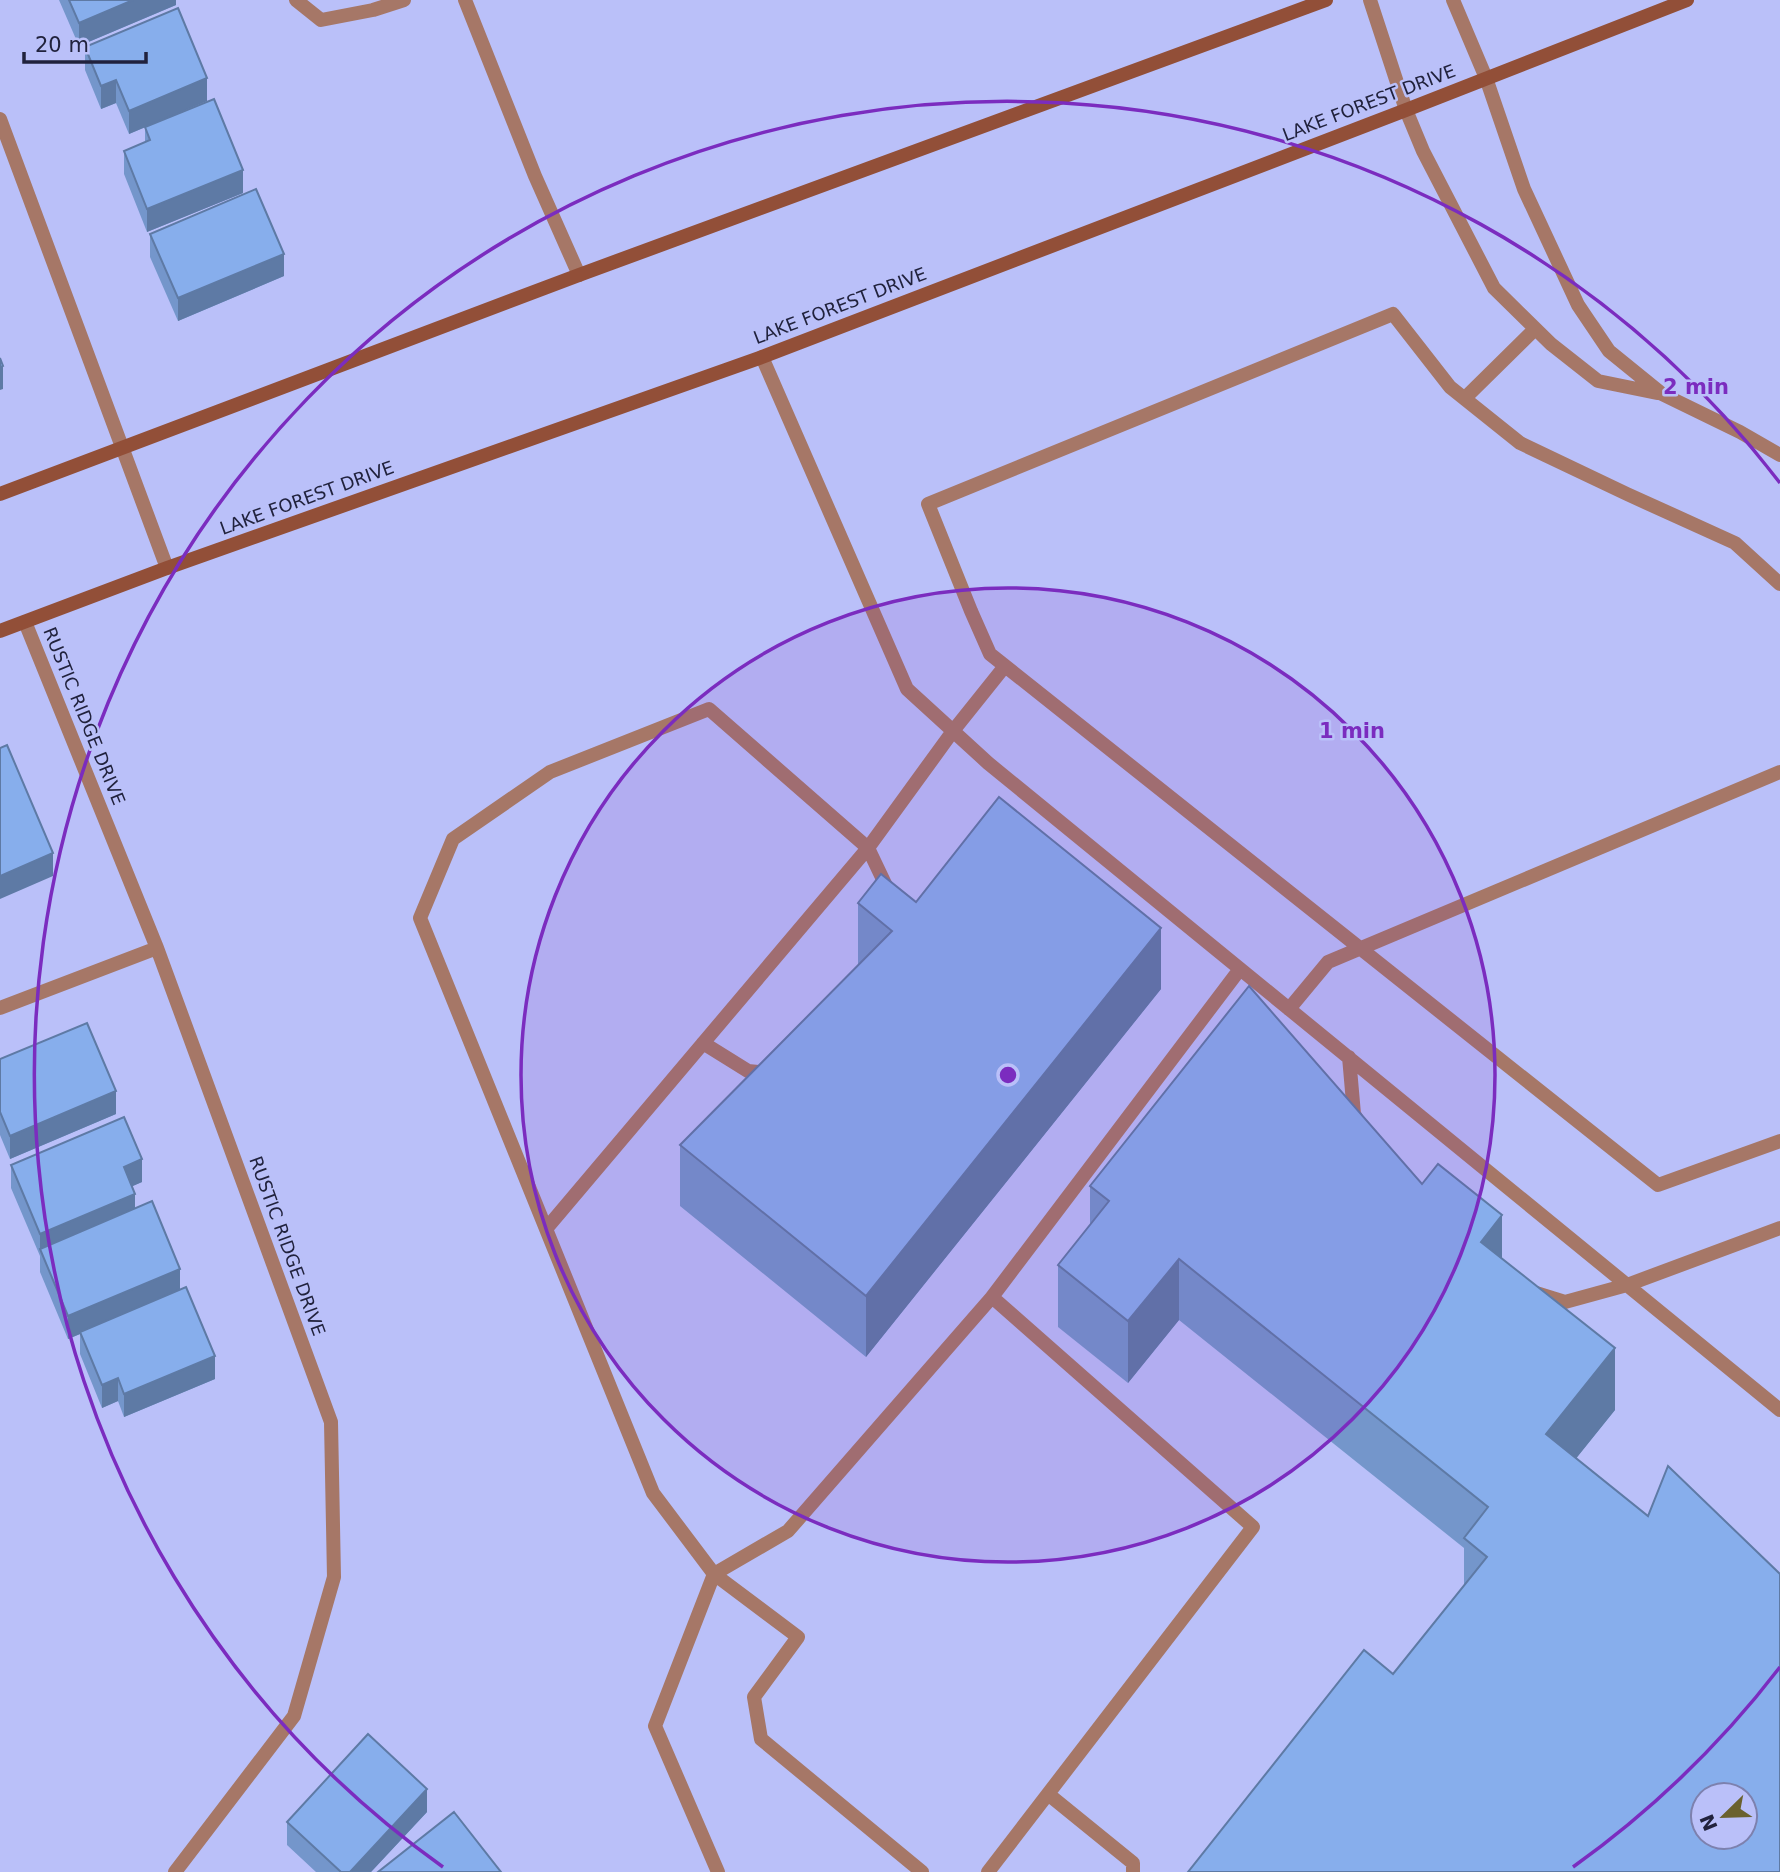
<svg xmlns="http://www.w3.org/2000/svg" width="1780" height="1872" font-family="'DejaVu Sans',sans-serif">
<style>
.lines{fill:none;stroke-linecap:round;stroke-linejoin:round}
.service{stroke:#a67767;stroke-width:14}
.minor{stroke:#a67767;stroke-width:14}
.secondary{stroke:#924f38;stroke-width:14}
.wall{fill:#7496cb}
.shaded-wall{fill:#5e7aa5}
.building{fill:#87aeec;stroke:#5e7aa5;stroke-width:2;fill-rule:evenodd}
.ring{fill:none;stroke:#7b2cbf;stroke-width:3.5}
.labels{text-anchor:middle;stroke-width:5;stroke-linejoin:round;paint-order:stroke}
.street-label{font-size:18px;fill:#21223d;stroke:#bac0f9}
.centre{fill:#7b2cbf;stroke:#bac0f9;stroke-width:3.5}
.ring-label{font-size:21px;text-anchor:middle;font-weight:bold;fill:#7b2cbf;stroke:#bac0f9;stroke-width:5;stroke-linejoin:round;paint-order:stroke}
</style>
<rect width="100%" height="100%" fill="#bac0f9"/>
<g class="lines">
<path class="service" d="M296,0l25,20 52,-10 31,-10
M465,0l70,176 44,99
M1370,0l36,110 17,41 71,137 57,56 47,37 59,12
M1453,0l33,78 38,111 54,116 31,46 53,43 78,38 40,23
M762,357l145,332 81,74 792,647
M1465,398l70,-69
M1780,584l-45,-41 -108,-49 -107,-51 -70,-56 -57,-73 -465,190 43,107 19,43 668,531 122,-44
M888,890l-20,-42 85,-117 52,-65
M1289,1009l39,-47 452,-190
M703,1043l45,28 22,2
M1349,1057l5,57 4,7
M546,1229l322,-381 -159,-139 -159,63 -97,67 -33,79 233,575 61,81 -59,152 63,146
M1536,1293l29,9 62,-17 153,-57
M1048,1794l85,69v9
M922,1872l-161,-133 -7,-42 44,-60 -84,-63 74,-43 204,-234
M988,1872l265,-345 -261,-230 248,-328"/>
<path class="minor" d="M0,119l167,449
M25,622l132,326 174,474 3,155 -40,139 -119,156
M0,1008l157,-60"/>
<path class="secondary" d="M0,494l579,-219 747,-275
M0,631l167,-63 595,-211 644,-247 281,-110"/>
</g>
<path class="wall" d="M59,0h117v5l-97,41z
M85,47l122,54 -78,33 -13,-31 -15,6 -16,-39z
M145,127l98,66 -96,39 -23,-58v-23l21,-9z
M150,234l134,42 -106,45 -28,-64z
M916,902l245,87 -295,368 -186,-151v-61l178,-180v-62z
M0,1059l116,55 -106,45 -10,-24z
M11,1165l131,17 -10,4 3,22 45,82 35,89 -91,38 -6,-16 -16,7 -22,-54v-20l-12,5 -28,-67v-16l-29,-68z
M1422,1184l80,74 113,152 -39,48 72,58 132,58 -387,100 71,-88v-38l-285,-228 -51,63 -70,-56v-62l32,-39v-40z
M427,1812l-56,60h-55l-29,-27v-23z"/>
<path class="shaded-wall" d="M133,0h43v5l-97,41v-23z
M207,78v23l-78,33v-23z
M116,80v23l-15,6v-23z
M243,170v23l-96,39v-23z
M284,254v22l-106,45v-23z
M3,366v23l-3,1v-23z
M53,853v23l-53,23v-23z
M1161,928v61l-295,368v-61z
M116,1091v23l-106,45v-23z
M142,1159v23l-18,8v-23z
M135,1194v23l-95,32v-15z
M1502,1215v61l-21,-34z
M1179,1259v61l-51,63v-62z
M180,1269v23l-100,40v2l-12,5v-23z
M1615,1348v62l-69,86v-62z
M215,1356v23l-91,38v-23z
M118,1378v23l-16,7v-23z
M427,1789v23l-56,60h-21z"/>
<path class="building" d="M69,0h64l-54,23z
M178,8l29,70 -78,33 -13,-31 -15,6 -16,-39z
M214,99l29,71 -96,39 -23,-58 26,-11 -5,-13z
M256,189l28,65 -106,44 -28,-64z
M0,358l3,8 -3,1z
M7,745l46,108 -53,23v-128z
M999,797l162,131 -295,368 -186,-151 212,-214 -34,-28 23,-29 35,28z
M1249,986l173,198 16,-20 64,51 -21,27 134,106 -69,86 102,82 20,-50 112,108v298h-592l176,-222 29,24 94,-117 -23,-19 24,-31 -309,-248 -51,62 -70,-56 51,-64 -19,-15zM1703,1795h42v42h-42z
M87,1023l29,68 -106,45 -10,-24v-53z
M124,1117l18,42 -18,8 11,27 -95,40 -29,-69z
M152,1201l28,68 -112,47 -28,-67z
M186,1287l29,69 -91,38 -6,-16 -16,7 -22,-53z
M368,1734l59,55 -77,83h-9l-54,-50z
M454,1812l47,60h-123z"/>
<circle cx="1008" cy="1075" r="487" fill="#7b2cbf" fill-opacity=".12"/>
<g class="ring">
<circle cx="1008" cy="1075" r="487"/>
<path d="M1780 1667A973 973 0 0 1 1573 1867M443 1867A973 973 0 1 1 1780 483"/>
</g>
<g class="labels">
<g class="street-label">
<text transform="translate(1369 103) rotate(-21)" y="6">LAKE FOREST DRIVE</text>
<text transform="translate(840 306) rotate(-21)" y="6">LAKE FOREST DRIVE</text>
<text transform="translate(307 498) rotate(-20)" y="6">LAKE FOREST DRIVE</text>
<text transform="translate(84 716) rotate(68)" y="6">RUSTIC RIDGE DRIVE</text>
<text transform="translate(287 1246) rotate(70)" y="6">RUSTIC RIDGE DRIVE</text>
</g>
</g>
<circle cx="1008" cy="1075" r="10" class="centre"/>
<g class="ring-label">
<text x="1696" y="394">2 min</text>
<text x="1352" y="738">1 min</text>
</g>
<g transform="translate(1724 1816) rotate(247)"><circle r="33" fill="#bac0f9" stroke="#7d81ae" stroke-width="2"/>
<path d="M0-5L12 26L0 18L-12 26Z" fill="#6a612e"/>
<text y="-10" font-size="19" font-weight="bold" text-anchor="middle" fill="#21223d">N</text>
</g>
<path d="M24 52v10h122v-10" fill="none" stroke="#21223d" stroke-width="3.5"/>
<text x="35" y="52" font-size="21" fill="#21223d" stroke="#bac0f9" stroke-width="5" paint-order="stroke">20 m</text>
</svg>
